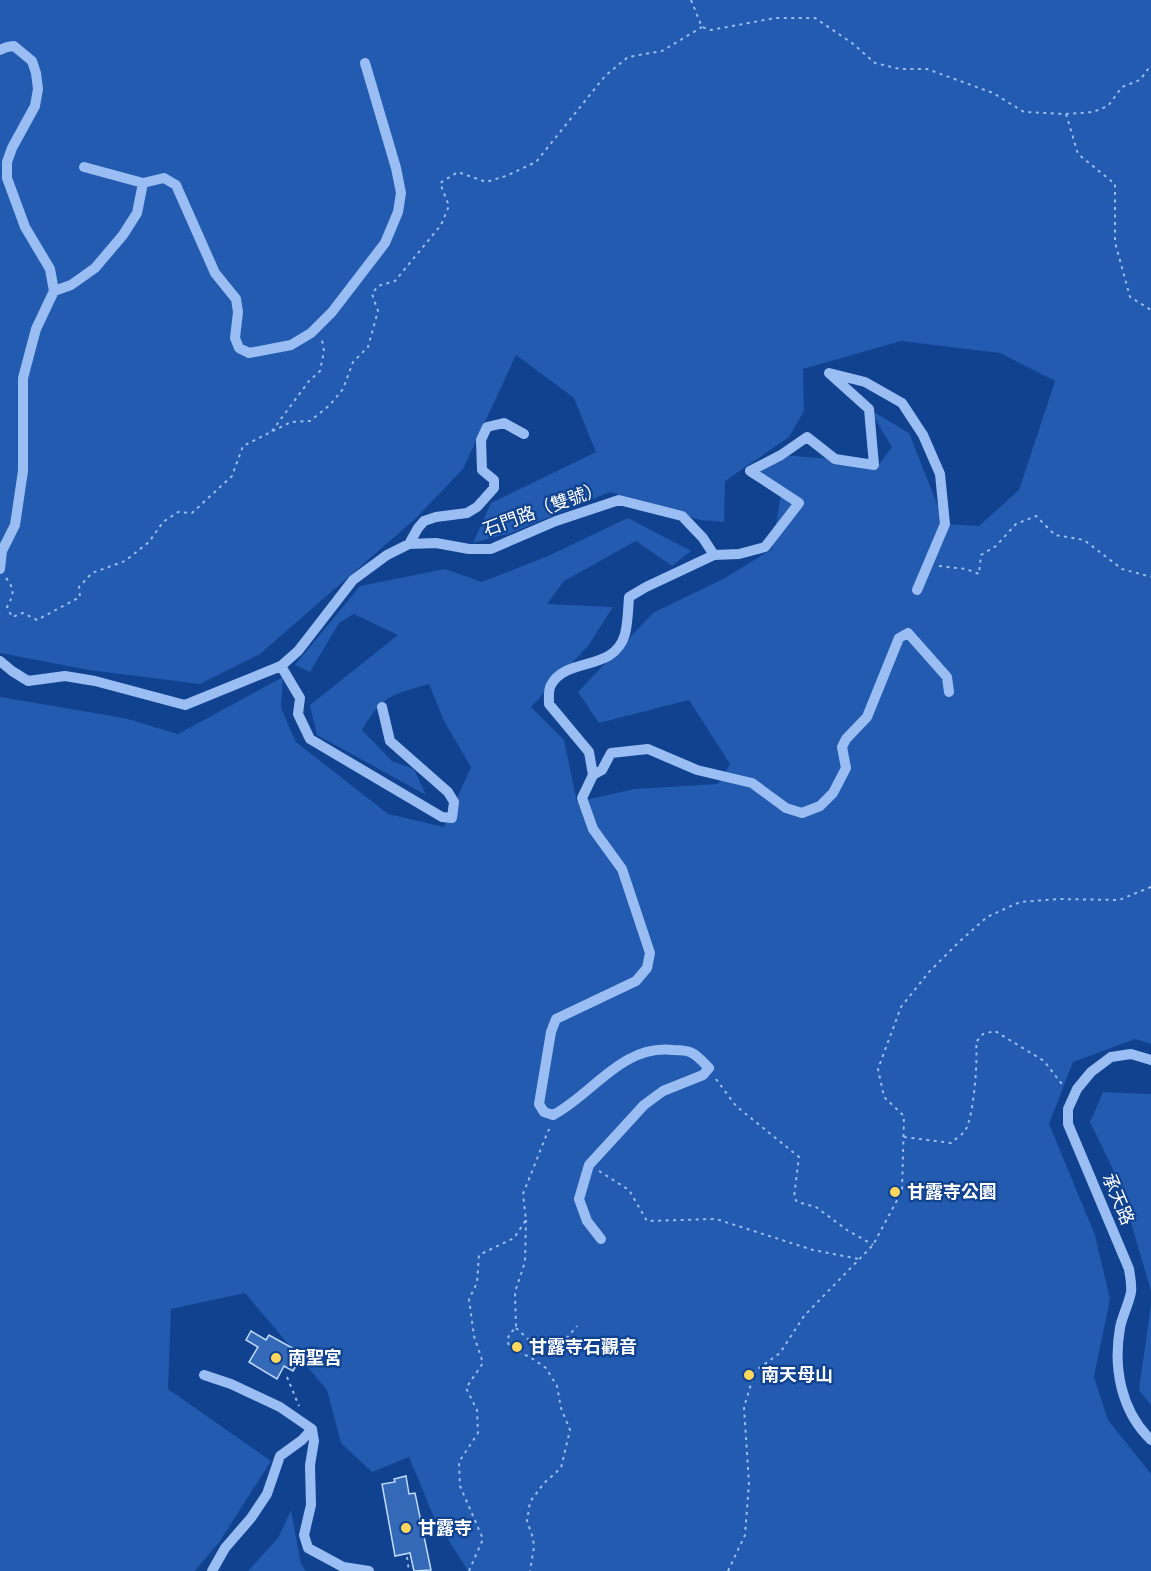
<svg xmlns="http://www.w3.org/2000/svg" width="1151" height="1571" font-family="Barlow,'Noto Sans TC',sans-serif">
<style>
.green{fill:#225baf}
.building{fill:#3469b7;stroke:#c1dafd;stroke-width:1.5}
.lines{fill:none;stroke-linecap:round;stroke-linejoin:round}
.path{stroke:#9abef3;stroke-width:2;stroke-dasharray:3 4.5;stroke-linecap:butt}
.minor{stroke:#9abef3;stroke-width:10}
.poi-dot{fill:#ffd75c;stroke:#10428f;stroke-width:2}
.labels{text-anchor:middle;stroke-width:4.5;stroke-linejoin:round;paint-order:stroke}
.street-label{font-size:18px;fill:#fff;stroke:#10428f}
.poi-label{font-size:18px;font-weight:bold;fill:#fff;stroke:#10428f;text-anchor:start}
</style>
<rect width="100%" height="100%" fill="#10428f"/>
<path class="green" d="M0,0h1151v1044l-16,-5 -62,23 -24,62 46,111 15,64 -16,78 14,43 43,54v97h-683l-35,-56 -24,-58 -37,15 -31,-29 -14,-53 -82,-97 -74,16 -3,80 103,72 -51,80 -25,30h-195v-874l124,21 54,16 105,-57 -2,31 15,34 92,72 56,13 27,-60 -27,-46 -15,-37c-38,11 -46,11 -67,46l30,31 22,8 12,26 -109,-60 -7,-30 88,-70 -44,-21 -15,9 -29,49 -15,-7 65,-79 85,-17 37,13 66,-26 80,-38 63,33 -19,15 -36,-25 -72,40 -17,23 66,3 -25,39 -57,61 33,33 13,62 57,-13 84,-5 12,-20 -41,-64 -90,23 -21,-31 75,-79 72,-35 47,-29 9,-55 -31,-23 31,-16 54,4 43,7 14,-19 -23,-38 40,24 36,91 34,2 40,-36 36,-109 -55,-28 -99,-12 -98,28 1,42 -15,26 -64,44 -1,41 -24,-2 -90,-28 -99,41 -38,10 18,-40 105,-51 -22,-54 -58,-43 -53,114 -48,50 -155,135 -60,30 -111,-14 -89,-17z
M1103,1092l48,2v197l-32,-109 -29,-60z
M1151,1304v101l-12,-15z
M291,1510l10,54 5,7h-58l30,-33z"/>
<path class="building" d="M251,1331l15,9 3,-5 34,19 -10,17 -9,-5 -7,13 -28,-17 9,-15 -12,-7z
M406,1476l3,18 6,-1 16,77 -17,1 -4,-18 -15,3 -13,-72 13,-2 -1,-3z"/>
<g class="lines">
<path class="path" d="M691,0l11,27 9,3 64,-12h40l37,25 23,20 25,6h27l66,24 31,19 42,2 27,-2 15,-6 14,-19 18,-7 11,-15
M1066,114l12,40 37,30v58l15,55 21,13
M272,431l37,-50 11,-10 4,-20 -2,-11
M939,566l27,3 13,5 2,-19 15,-9 20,-22 20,-8 19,19 29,5 38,29 29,8
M6,578c9,11 8,16 1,29l5,10 11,-4 14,7 43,-23 -1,-10 13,-14 33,-12 24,-19 14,-20 15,-10 14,1 40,-37 11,-30 48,-24 19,-1 20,-16 13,-16 10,-27 15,-15 10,-36 -6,-17 6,-8 17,-5 46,-56 8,-19 -9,-23 18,-11 28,10 20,-6 30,-14 69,-86 23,-19 34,-6 40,-24
M716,1079l20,27 63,51 -5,40 3,5 19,5 31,23 26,15
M904,1137l47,6c4,-4 11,-8 14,-12 9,-14 13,-72 11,-89l7,-8 12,-3 49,30 17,22 5,2
M599,1171l30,19 18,31 69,-2 97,31 46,9
M526,1220l-1,42 -10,30 1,36 -6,5 -3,8 4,8 19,8 16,11 11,18 4,22 9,22 -9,38 -17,15 -14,19 -3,19 6,17 1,9 -4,24
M516,1328l13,12 30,7 18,-21
M287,1377l12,29
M407,1557l2,14
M469,1571l14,-32 -23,-53 -1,-24 19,-29 -1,-23 -11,-22 17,-25 -9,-27 -5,-37 8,-16 2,-28 35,-17 12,-18 -3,-26 25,-63 4,-5
M728,1571l17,-36 4,-52 -5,-76 11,-36 25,-18 24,-37 69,-71 29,-54 2,-75 -20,-19 -6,-28 23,-62 28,-35 30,-30 28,-25 33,-15 39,-3 60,1 32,-13"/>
<path class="minor" d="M0,50l7,-3 7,-1 18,15 4,12 2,16 -3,17 -23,42 -5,14v16l18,49 25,42 4,22 -18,38 -13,49v93l-8,54 -13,26 -2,18
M143,183l21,-5 12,7 39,88 21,26 2,13 -3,26 4,10 10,5 42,-8 20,-12 21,-21 53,-69 13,-31 3,-19 -5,-25 -31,-105
M54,291l17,-6 24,-17 28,-33 14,-22 6,-30 -59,-16
M409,544l9,-16 6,-7 12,-4 31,-4 10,-6 17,-19v-8l-12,-10 -1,-30 6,-13 17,-4 20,11
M0,661l12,10 16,10 37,-5 30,5 90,24 96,-39 17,-15 55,-71 34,-25 22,-11 27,-1 33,6h22l65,-28 63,-21 63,16 21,22 11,17
M281,666l19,32 -2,16 12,25 132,78 10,1 2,-16 -6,-10 -58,-51 -8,-34
M593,775l9,-5 9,-17 37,-4 49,21 55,13 34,25 16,5 18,-7 13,-13 13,-25 -4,-21 4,-8 21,-22 32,-79 9,-5 39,44 2,15
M1151,1060l-20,-6 -20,3 -20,15 -14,17 -9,20v15l61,145c1,7 3,16 2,23 -2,12 -9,24 -11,36 -7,40 1,83 31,112
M601,1239l-14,-18 -8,-22 10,-34 55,-60 19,-14 40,-16 6,-7c-5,-5 -11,-12 -17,-15 -5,-3 -13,-3 -19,-3 -51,-6 -80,44 -120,65l-9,-3 -5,-8 12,-72 5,-13 80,-38 11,-13 3,-15 -28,-84 -29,-40 -11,-31 11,-23 -4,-23 -40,-48c0,-6 -1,-14 2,-19 15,-29 63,-12 74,-51 3,-11 3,-25 4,-37l17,-10 68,-32 25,-1 26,-7 34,-44 -49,-32 31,-16 26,-18 28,22 39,6 -5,-56 -40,-36 36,9 37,21 21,32 17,39 5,50 -28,66
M204,1375l27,9 49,23 32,22 -10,11 -22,16 -13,38 -16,24 -26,30 -13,23
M312,1429l2,12 -4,24 1,40 -7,30 4,13 35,19 26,4"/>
</g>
<g class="poi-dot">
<circle cx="895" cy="1192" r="6"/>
<circle cx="517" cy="1347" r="6"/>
<circle cx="276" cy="1358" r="6"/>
<circle cx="749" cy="1375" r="6"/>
<circle cx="406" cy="1528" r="6"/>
</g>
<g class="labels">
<g class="street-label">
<text transform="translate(543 509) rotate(-20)" y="6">石門路（雙號）</text>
<text transform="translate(1118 1199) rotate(67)" y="6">承天路</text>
</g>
<g class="poi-label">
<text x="907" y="1198">甘露寺公園</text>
<text x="529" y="1353">甘露寺石觀音</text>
<text x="288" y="1364">南聖宮</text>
<text x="761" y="1381">南天母山</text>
<text x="418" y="1534">甘露寺</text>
</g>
</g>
</svg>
